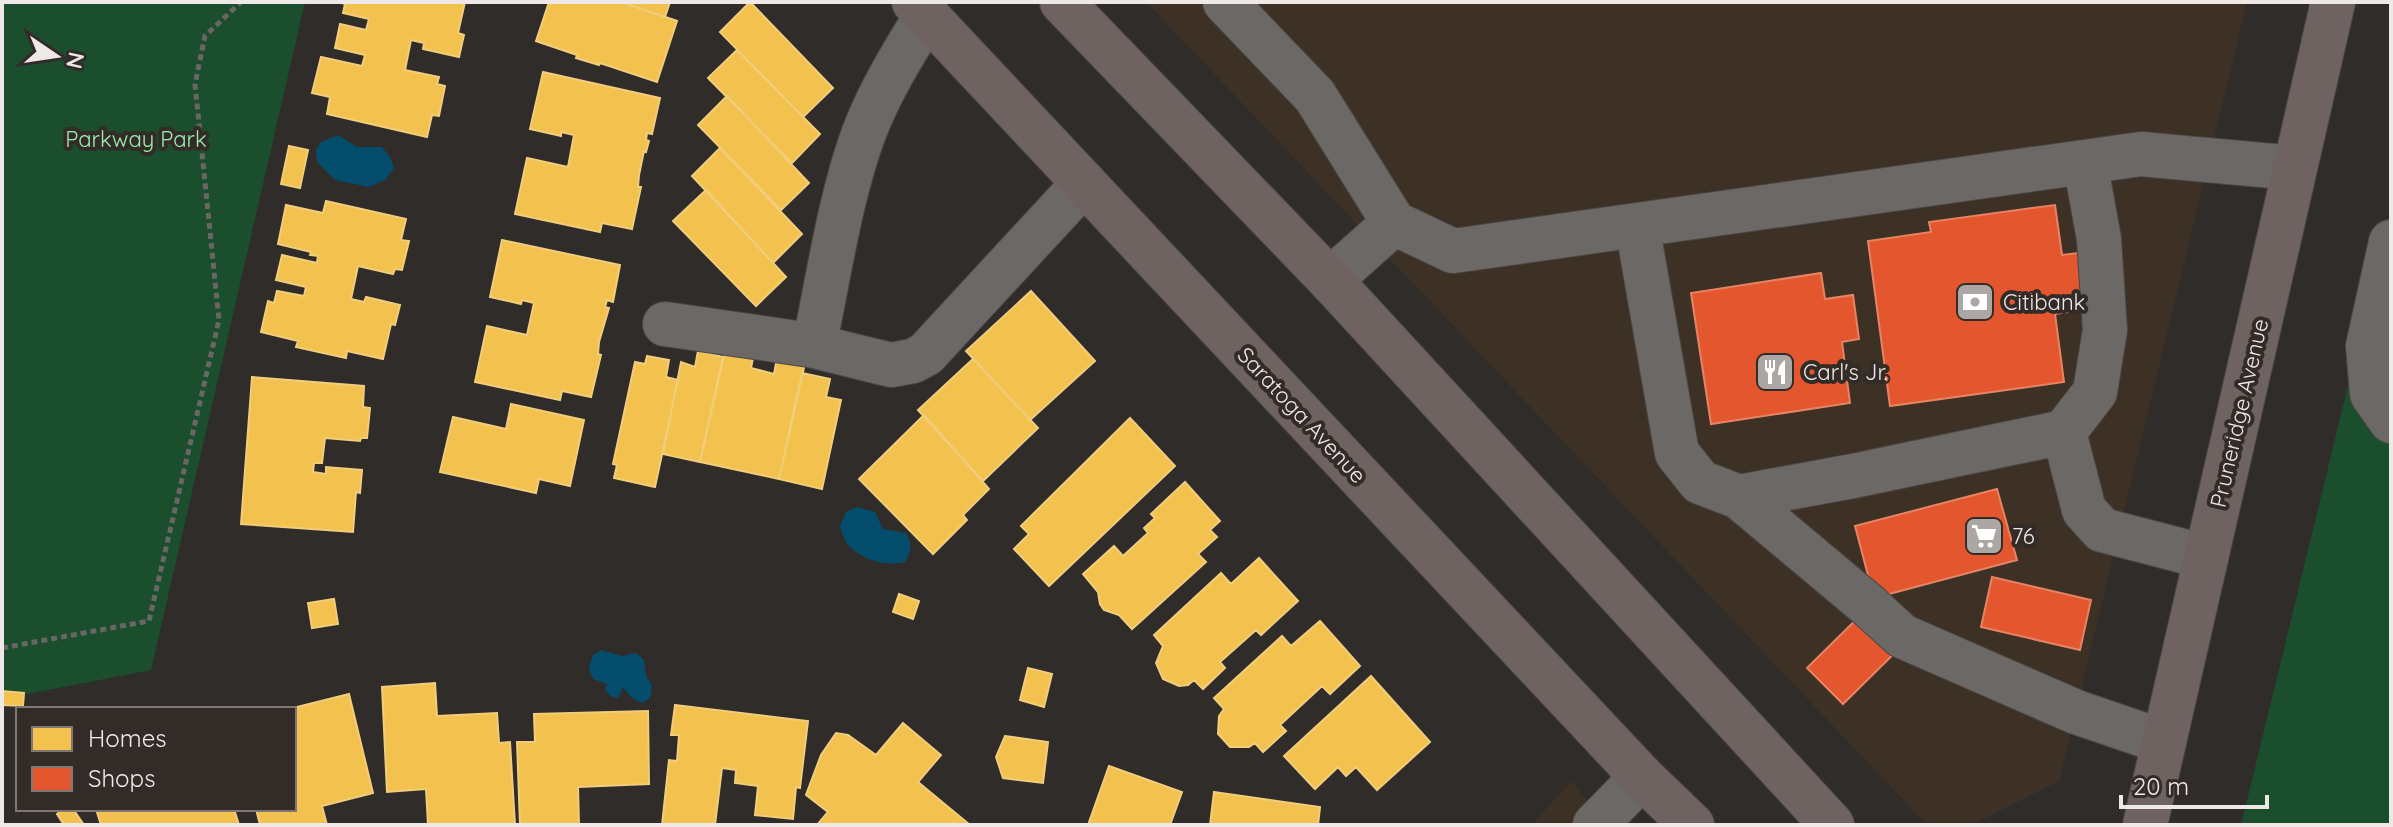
<svg xmlns="http://www.w3.org/2000/svg" width="2393" height="827" font-family="Quicksand,sans-serif">
<style>
.commercial{fill:#3c3124}
.green{fill:#1a4e2d}
.water{fill:#044d6c}
.homes{fill:#f2c14e;stroke:#f1cd7c;stroke-width:2}
.shops{fill:#e4572e;stroke:#e78365;stroke-width:2}
.lines{fill:none;stroke-linecap:round;stroke-linejoin:round}
.minor-casing{stroke:#4b4745;stroke-width:46}
.major-casing{stroke:#4b4745;stroke-width:46}
.path{stroke:#696664;stroke-width:5;stroke-dasharray:6 4;stroke-linecap:butt}
.minor{stroke:#6c6866;stroke-width:44}
.major{stroke:#6e6361;stroke-width:44}
.labels{text-anchor:middle;stroke-width:8;stroke-linejoin:round;paint-order:stroke}
.park-label{font-size:22px;fill:#98ecae;stroke:#332b27}
.poi-label{font-size:22px;fill:#eee9e6;stroke:#332b27;text-anchor:start}
.street-label{font-size:22px;fill:#eee9e6;stroke:#332b27}
</style>
<rect width="100%" height="100%" fill="#302c2a"/>
<path class="commercial" d="M1146,2h1101l-188,779 -88,44h-44z
M1571,781l37,44h-76z"/>
<path class="green" d="M2,2h303l-154,668 -149,29z
M2391,209v616h-150z"/>
<path class="water" d="M338,135l19,12h25l8,10 4,11 -9,12 -16,7 -34,-7 -18,-18 -1,-12 5,-8z
M857,507l18,5 8,17 23,4c7,12 5,18 -1,29 -19,5 -43,-2 -57,-17 -4,-5 -6,-13 -8,-19l6,-14z
M601,650l21,6 14,-3 8,7 2,16 6,10 -2,12 -8,5 -11,-6 -8,-10 -5,11 -8,-2 -5,-7 2,-5 -14,-5 -4,-11 4,-13z"/>
<path class="homes" d="M338,2h127l-7,31 6,2 -5,22 -36,-8 1,-6 -13,-3 -6,30 34,7 -2,7 8,2 -6,30 -7,-1 -5,22 -100,-23 3,-17 -18,-4 9,-36 41,9 3,-11 -30,-7 5,-24 26,6 3,-11 -26,-6 2,-9z
M549,2h72l56,19 -20,61 -57,-19 -1,2 -23,-7 1,-3 -41,-14z
M621,2h49l-5,15z
M750,2l83,86 -30,29 -83,-85z
M737,50l83,84 -28,29 -84,-85z
M543,72l117,26 -8,36 -5,-1 -1,7 3,1 -3,11 -2,-1 -5,24 -1,12h3l-9,42 -30,-6 -2,9 -85,-18 12,-56 41,9 6,-32 -13,-3v4l-31,-7z
M727,96l82,87 -28,27 -83,-85z
M289,146l19,4 -8,38 -19,-4z
M720,148l82,86 -29,29 -81,-87z
M706,190l80,87 -30,29 -83,-85z
M326,201l80,18 -5,21 8,1 -7,29 -7,-1 -2,5 -35,-8 -7,33 13,3 2,-5 34,8 -5,20 -4,-1 -8,35 -36,-8 -1,7 -50,-11 2,-6 -37,-9 7,-31 6,2 3,-12 27,5 2,-9 -30,-7 6,-25 35,8 1,-7 -8,-1 1,-3 -33,-8 8,-39 37,8z
M502,240l118,25 -7,37 -6,-2 -2,7 4,1 -10,34 -1,12 3,1 -10,42 -29,-6 -2,9 -85,-18 12,-56 40,9 7,-32 -12,-3 -1,4 -31,-7z
M1031,291l64,70 -65,59 -64,-69z
M726,346l28,7 -3,15 23,6 3,-16 28,5 -26,116 -79,-17z
M698,351l25,6 -23,105 -37,-8 18,-92 14,5z
M647,356l22,4 -3,17 12,3 -23,107 -41,-9 3,-13 -4,-1 22,-102 10,2z
M973,359l65,69 -55,53 -65,-71z
M802,373l28,6 -4,18 15,3 -19,89 -43,-10z
M252,377l112,9 -1,21 7,1 -3,30h-6l-1,3 -35,-3 -3,25h-8l-1,9 13,2v-7l36,3 -2,23 -4,-1 -3,40 -112,-8z
M511,404l73,16 -14,66 -31,-7 -3,14 -96,-21 13,-55 53,12z
M924,415l65,74 -26,26 4,5 -34,34 -74,-75z
M1130,418l45,48 -126,120 -35,-37 15,-15 -8,-8z
M1185,482l35,39 -10,9 7,7 -19,17 8,8 -74,67 -13,-14 -15,-5 -4,-6 -2,-12 -15,-18 31,-28 9,10 25,-23 -4,-5 11,-10 -4,-4z
M1259,558l39,43 -37,34 -5,-5 -36,32 5,6 -22,21 -9,-9 -6,5 -9,1 -16,-7 -7,-16 7,-17 -9,-11 67,-62 10,11z
M899,594l20,7 -6,18 -20,-7z
M334,599l4,25 -26,4 -4,-25z
M1320,621l40,45 -30,28 -8,-8 -42,39 6,6 -23,21 -8,-9 -6,4h-19l-12,-13 1,-18 5,-7 -10,-11 68,-62 9,10z
M1028,668l24,6 -8,33 -24,-7z
M1371,676l59,66 -53,48 -21,-23 -10,9 -8,-9 -23,22 -31,-33z
M435,683l2,33 60,-3 2,30 11,-1 5,83h-87l-2,-36 -39,3 -5,-105z
M2,691l22,2 -1,13 -21,-1z
M349,694l24,99 -51,13 5,19h-67l-4,-16h38v-100h-5z
M675,705l133,16 -8,67 -4,-1 -3,32 -38,-4 3,-29 -23,-3 1,-13 -14,-2 -7,57h-53l7,-65 8,1 2,-26h-8z
M648,711l1,73 -71,3 1,38h-59l-3,-83h18l-1,-28z
M903,723l38,32 -23,27 52,43h-153l11,-13 -22,-17 15,-40 15,-22 12,2 28,20z
M1005,736l43,6 -5,41 -40,-5 -7,-21z
M1109,766l73,26 -12,33h-82z
M1214,792l106,15 -2,18h-108z
M64,809h9l11,16h-20l-7,-11z
M96,809h138l5,16h-138z"/>
<path class="shops" d="M2055,205l7,50 16,-2 4,38 -9,2 2,18 -20,3 9,68 -174,24 -22,-165 63,-9 -2,-10z
M1821,273l4,26 28,-4 6,44 -17,3 8,61 -139,21 -20,-131z
M1997,489l20,71 -143,38 -19,-72z
M1992,577l99,23 -11,50 -99,-23z
M1880,596l36,36 -73,72 -36,-36z"/>
<g class="lines">
<g class="minor-casing">
<path id="minor" d="M1225,2l90,94 79,127
M1637,225l40,228 23,29 39,15 114,-21 211,-44 31,-40 10,-62 -6,-91 -14,-77
M2391,242l-23,104 4,48 19,27
M1330,280l64,-57 59,28 688,-97 153,14
M665,324l145,21 81,20 22,-4 13,-7 158,-171
M814,346c15,-70 26,-150 51,-216 16,-41 39,-78 62,-115
M2064,432l20,78 18,20 104,27
M1739,497l129,108 34,31 174,76 88,30
M1595,825l47,-48"/>
</g>
<g class="major-casing">
<path id="major" d="M914,2l728,775 50,48
M1062,2l268,278 502,545
M2145,825l188,-823"/>
</g>
<path class="path" d="M2,648l147,-27 70,-301 -24,-236 10,-48 36,-34"/>
<use href="#minor" class="minor"/>
<use href="#major" class="major"/>
</g>
<defs>
<g id="bank-square" transform="scale(2)"><rect x="-9" y="-9" width="18" height="18" rx="4" fill="#aca7a4" stroke="#332b27"/><path d="M-6-4H6V4H-6ZM0-2.3a2.3 2.3 0 1 0 0 4.6a2.3 2.3 0 1 0 0-4.6Z" fill="#fff"/></g>
<g id="restaurant-square" transform="scale(2)"><rect x="-9" y="-9" width="18" height="18" rx="4" fill="#aca7a4" stroke="#332b27"/><path d="M-5-6h1v4h1v-4h1v4h1v-4h1v5L-1.5 .5V6h-2V.5L-5-1ZM5-6V6H3V1.5H1.5Q1.5-4 5-6Z" fill="#fff"/></g>
<g id="supermarket-square" transform="scale(2)"><rect x="-9" y="-9" width="18" height="18" rx="4" fill="#aca7a4" stroke="#332b27"/><path d="M-6-5.5h2.5l.6 2H6L4.5 2H-2.5L-4.4-4H-6ZM-1.5 3.2a1.3 1.3 0 1 0 .1 0ZM3 3.2a1.3 1.3 0 1 0 .1 0Z" fill="#fff"/></g>
</defs>
<g fill-rule="evenodd">
<use href="#bank-square" x="1975" y="302"/>
<use href="#restaurant-square" x="1775" y="372"/>
<use href="#supermarket-square" x="1984" y="536"/>
</g>
<g class="labels">
<g class="park-label">
<text x="136" y="147">Parkway Park</text>
</g>
<g class="poi-label">
<text x="2003" y="310">Citibank</text>
<text x="1803" y="380">Carl's Jr.</text>
<text x="2012" y="544">76</text>
</g>
<g class="street-label">
<text transform="translate(2239 413) rotate(-77)" y="8">Pruneridge Avenue</text>
<text transform="translate(1302 415) rotate(47)" y="8">Saratoga Avenue</text>
</g>
</g>
<rect width="2393" height="827" fill="none" stroke="#eee9e6" stroke-width="8"/>
<rect x="16" y="707" width="280" height="104" fill="#332b27" stroke="#7e7773" stroke-width="2"/>
<rect x="32" y="727" width="40" height="24" fill="#f2c14e" stroke="#7e7773" stroke-width="2"/>
<text x="88" y="747" font-size="24" fill="#eee9e6">Homes</text>
<rect x="32" y="767" width="40" height="24" fill="#e4572e" stroke="#7e7773" stroke-width="2"/>
<text x="88" y="787" font-size="24" fill="#eee9e6">Shops</text>
<g transform="translate(56 56) rotate(103)" stroke="#332b27" stroke-width="6" paint-order="stroke">
<path d="M0-6L14 30L0 20L-14 30Z" fill="#eee9e6"/>
<text y="-12" font-size="22" font-weight="bold" text-anchor="middle" fill="#eee9e6">N</text>
</g>
<path d="M2121 795v12h146v-12" fill="none" stroke="#eee9e6" stroke-width="4"/>
<text x="2133" y="795" font-size="24" fill="#eee9e6" stroke="#332b27" stroke-width="6" paint-order="stroke">20 m</text>
</svg>
